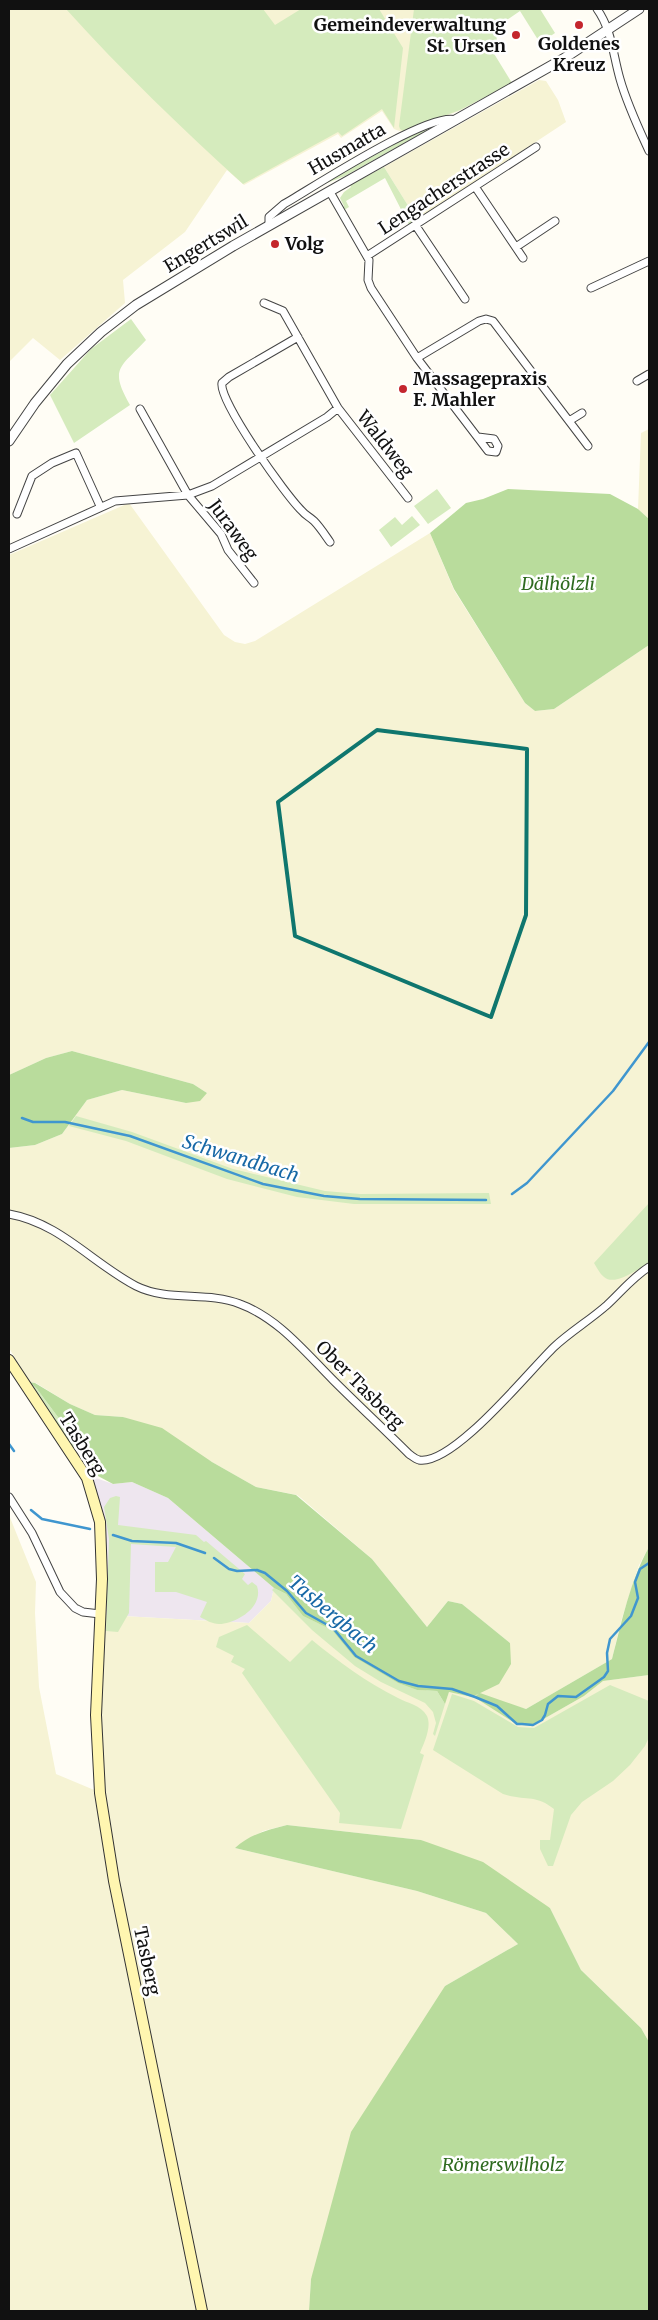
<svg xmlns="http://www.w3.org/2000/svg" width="658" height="2320" font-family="Merriweather,serif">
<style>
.industrial{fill:#eee6ef}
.farmland{fill:#f6f3d4}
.green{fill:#d5ebbd}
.forest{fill:#b9dc9c}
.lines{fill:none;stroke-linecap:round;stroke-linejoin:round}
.stream{stroke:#3f96cf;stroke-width:2.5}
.minor-casing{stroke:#444;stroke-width:9}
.tertiary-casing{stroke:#444;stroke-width:11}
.secondary-casing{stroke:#333;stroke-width:12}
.minor{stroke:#fff;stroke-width:7}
.tertiary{stroke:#fff;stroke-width:9}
.secondary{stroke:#fff6b0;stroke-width:10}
.marked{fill:none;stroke:#0f766e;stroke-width:4;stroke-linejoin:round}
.poi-dot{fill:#c4262e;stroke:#fff;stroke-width:2}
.labels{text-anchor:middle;stroke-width:5;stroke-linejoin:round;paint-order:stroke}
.poi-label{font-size:18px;font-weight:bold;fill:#111;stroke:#fff;text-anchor:start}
.street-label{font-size:18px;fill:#111;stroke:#fff}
.park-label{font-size:18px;font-style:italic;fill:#2f6b1f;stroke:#fff}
.water-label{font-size:19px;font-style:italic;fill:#1768a6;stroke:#fff}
</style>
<rect width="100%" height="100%" fill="#fffdf5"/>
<path class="industrial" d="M93,1477l20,7 19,-2 36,16 106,90 -3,13 -22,22 -145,-8 -4,-72 -14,-62z"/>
<path class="farmland" d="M9,9h510l-21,13 -13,18 25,43 -51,28 -57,21 -8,-3 -12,-18 -41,27 -3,-4 -94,51 -17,-15 -42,62 -62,48 2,23 -65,57 -27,-22 -24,24z
M539,80l7,1 12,19 8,22 -149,98 -33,-53z
M649,429v90l-11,-10 3,-76z
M129,503l95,132 11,7 10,2 10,-3 175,-108 24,57 71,113 10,8 19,-2 95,-64v902l-10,18 -17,53 -10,41 -86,50 -15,-4 22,20 51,-29 19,-15 46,-6v367l-8,-14 -60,-58 -31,-62 -129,-68 -134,-15 -24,6 -28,17 182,43 69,22 32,31 -73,42 -134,293 -2,32h-300v-796l27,67 -1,31 4,74 17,87 43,18 -1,-21 6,-156 145,8 22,-22 3,-13 171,115 4,-11 23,5 7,-4 31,-50 -48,-39 -14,-3 -21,26 -55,-68 -71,-61 -4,-3 -41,-8 -44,-25 -89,-45 -28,-2 -25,-11 -34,-21 -7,-1 -20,-34v-200l26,-3 27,-11 25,-34 35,-10 64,13 21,-10 -14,-9 -121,-33 -26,7 -37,17v-520z"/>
<path class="green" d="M66,9h197l12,16 26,-16h78l24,39 -9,80 -12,-19 -40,27 -4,-4 -95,52c-62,-56 -121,-113 -177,-175z
M414,9h126l15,24 -15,10 -20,-32 -19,13 -6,8 4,15 -6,5 19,31 -52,27 -57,21 -3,-2 -1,-3z
M440,123l-95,53 -26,10 85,-47z
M384,167l33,53 -8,5 -24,-47 -39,23 3,6 -5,3 -1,-3 1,-1 -4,-8 4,-6 7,-5 -1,-2z
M131,319l15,21c-26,28 -37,28 -16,65l-56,38 -24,-48 41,-46z
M437,489l14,19 -23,16 -14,-18z
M412,516l8,9 -29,22 -12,-17 16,-13 7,8z
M76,1116l56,16 101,37 92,22 35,3 129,-1 2,11h-137l-57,-7 -70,-18 -101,-38 -57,-15z
M649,1203v60c-10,5 -34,24 -45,14 -4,-3 -7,-9 -10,-14z
M29,1382l8,7 41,55 -5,3z
M116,1496l4,1 -2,28 78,10 8,7 2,-1 39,33 -3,5 6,6 4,-3 5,4c7,21 -20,37 -38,38 -7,0 -13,-4 -19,-7l7,-15 -31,-10h-21v-30h13l8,-15 -45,-3 -2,69 -11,19 -12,-1 3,-92 -5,-32 6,-9z
M274,1588l12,6 17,22 29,14 22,27 44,26 19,7 20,1 8,13 -10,32 -2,-2 3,-11 -3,-11 -8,-9 -44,-21 -26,-16 -43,-36 -40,-40z
M247,1625l43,37 22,-22c27,22 54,42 86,58 9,5 23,7 29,18 5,11 -3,27 -7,37l4,2 -23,74 -62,-6 1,-10 -98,-140 3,-4 -14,-7 3,-6 -18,-9 3,-10z
M610,1685l39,16v36l-4,9 -15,19 -17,16 -31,21 -11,13 -18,51h-5l-8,-17v-9h10l4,-31c-18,-15 -29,-8 -51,-15l-70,-44 19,-56 22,7 44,26 16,1z"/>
<path class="forest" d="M508,489l102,5 28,15 11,10v126l-95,64 -19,2 -10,-8 -71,-114 -24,-56 36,-30 17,-4z
M72,1051l121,33 14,9 -7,8 -14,2 -64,-13 -35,10 -25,34 -27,11 -26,3v-73l37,-17z
M29,1382l6,1 35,21 25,11 28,2 39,11 50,34 44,25 40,8 76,64 55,68 21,-26 14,3 48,39 1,21 -12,20 -27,13 -23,-5 -4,12 -8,-13 -20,-1 -19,-7 -44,-26 -22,-27 -29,-14 -17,-22 -12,-6 -106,-90 -36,-16 -19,2 -15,-8 -20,-32 -41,-55z
M649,1547v128l-46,6 -19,15 -51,29h-15l-44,-28 6,-4 46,16 86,-50c10,-38 18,-78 37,-112z
M287,1825l134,15 62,22 67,46 31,62 60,58 8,14v269h-340l2,-32 40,-147 94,-146 73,-42 -32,-31 -69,-22 -182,-43c15,-14 33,-18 52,-23z"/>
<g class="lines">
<path class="stream" d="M22,1118l11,4h32l65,14 133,48 61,12 36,3 126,1
M512,1194l15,-11 86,-92 36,-49
M9,1444l5,7
M31,1510l11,9 48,10
M113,1535l19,6 44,2 29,10
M214,1558l15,11 8,2 20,-1 8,3 22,18 19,22 27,15 23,28 43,25 19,5 34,3 23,8 22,9 20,18h5l11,1 9,-5 3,-5 3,-11 10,-8 18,1 28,-20 4,-6 -1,-18 3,-14 21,-23 7,-18 -3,-16 5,-13 9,-6"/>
<g class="minor-casing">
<path id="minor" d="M597,9c15,21 16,46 23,70 7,25 18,48 29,72
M476,188l47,70
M330,192l39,68 -1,20 3,8 46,70 71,93 8,1 2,-6 -4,-7 -16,-2
M269,226v-9l15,-13c28,-16 147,-94 172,-84
M416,226l49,73
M516,247l39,-26
M367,256l169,-109
M591,288l58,-27
M264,303l19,8 55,97 70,90
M298,337l-69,40 -7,6c-4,17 64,113 80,128 3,4 8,6 12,10 6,6 11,14 16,21
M417,358l62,-37 7,-2 7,2 95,125
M637,381l12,-7
M140,409l48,86 33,39 7,16 26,33
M569,421l13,-8
M17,514l15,-38 20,-13 24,-10 24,53
M9,549l106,-48 73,-6 24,-9 115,-69 11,-9
M9,1214c51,9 83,49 127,72 32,16 71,5 104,18 38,14 65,48 93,76 25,25 51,49 76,74 3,2 6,5 10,6 34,6 110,-89 135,-113 16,-15 36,-27 53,-42 14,-13 26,-28 42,-38
M9,1497l23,36 28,59 15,16 8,4 17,2"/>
</g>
<g class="tertiary-casing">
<path id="tertiary" d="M9,441l26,-38 32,-39 34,-32 35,-27 97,-59 330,-187 76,-50"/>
</g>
<g class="secondary-casing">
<path id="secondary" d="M9,1360l78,118 13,44 2,57 -6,136 4,78 14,88 88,430"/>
</g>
<use href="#minor" class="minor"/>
<use href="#tertiary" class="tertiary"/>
<use href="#secondary" class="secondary"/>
</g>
<path class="marked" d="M377,730l150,19 -1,166 -35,102 -196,-81 -17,-134z"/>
<g class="poi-dot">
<circle cx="579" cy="25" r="5"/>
<circle cx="516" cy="35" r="5"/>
<circle cx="275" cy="244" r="5"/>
<circle cx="403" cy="389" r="5"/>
</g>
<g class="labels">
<g class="poi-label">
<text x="506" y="31" text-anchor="end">Gemeindeverwaltung<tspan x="506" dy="21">St. Ursen</tspan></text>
<text x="579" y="50" text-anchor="middle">Goldenes<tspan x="579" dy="21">Kreuz</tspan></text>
<text x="285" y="250">Volg</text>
<text x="413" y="385">Massagepraxis<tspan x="413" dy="21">F. Mahler</tspan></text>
</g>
<g class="street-label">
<text transform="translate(347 149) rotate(-30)" y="6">Husmatta</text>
<text transform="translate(444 189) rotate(-33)" y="6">Lengacherstrasse</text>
<text transform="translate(206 244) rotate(-31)" y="6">Engertswil</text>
<text transform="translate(385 444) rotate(52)" y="6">Waldweg</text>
<text transform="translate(233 530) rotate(54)" y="6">Juraweg</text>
<text transform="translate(360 1385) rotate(45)" y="6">Ober Tasberg</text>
<text transform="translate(82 1444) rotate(58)" y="6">Tasberg</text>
<text transform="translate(147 1961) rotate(78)" y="6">Tasberg</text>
</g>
<g class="park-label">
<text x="558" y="590">Dälhölzli</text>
<text x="503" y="2171">Römerswilholz</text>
</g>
<g class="water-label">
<text transform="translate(241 1158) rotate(17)" y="7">Schwandbach</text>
<text transform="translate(333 1614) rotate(40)" y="7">Tasbergbach</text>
</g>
</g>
<rect width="658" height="2320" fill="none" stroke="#111111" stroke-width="20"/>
</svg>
